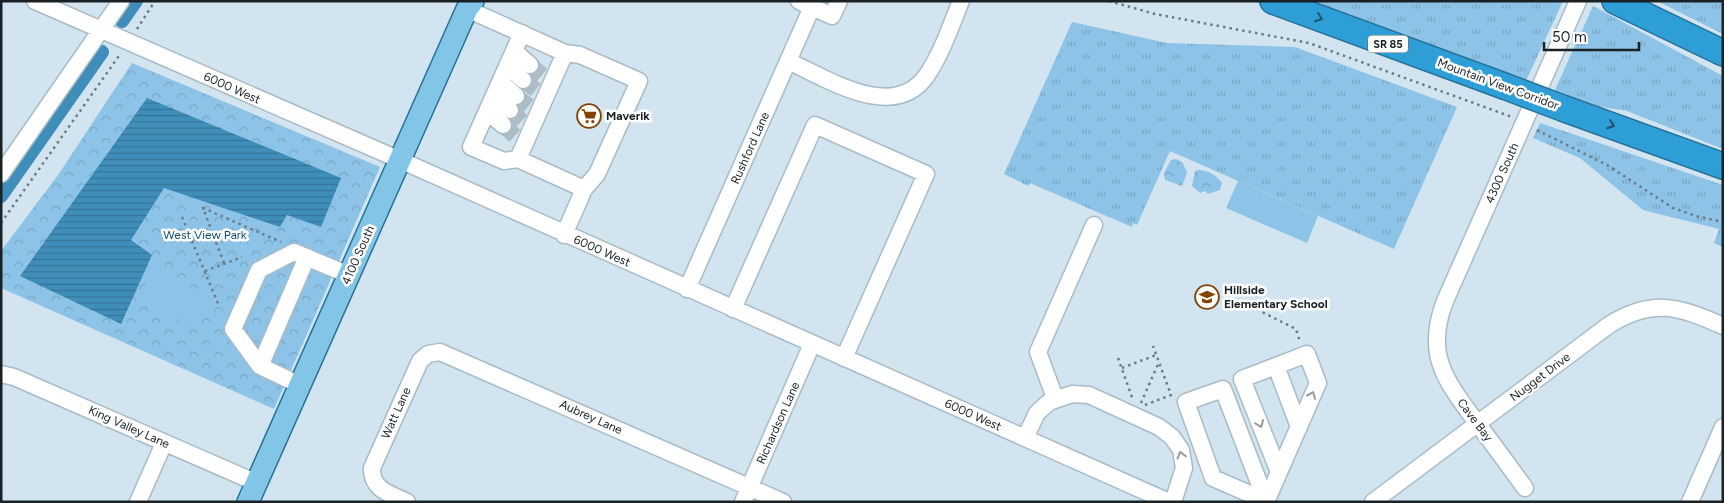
<svg xmlns="http://www.w3.org/2000/svg" width="1724" height="503" font-family="Figtree,sans-serif">
<style>
.grass{fill:url(#grass-tufts)}
.park{fill:url(#park-crowns)}
.pitch{fill:#8cc3e6}
.water{fill:url(#water-rules)}
.lines{fill:none;stroke-linecap:round;stroke-linejoin:round}
.canal{stroke:#3f8eba;stroke-width:14}
.minor-tunnel{stroke:#acbdc7;stroke-width:16;stroke-dasharray:16 8;stroke-linecap:butt}
.minor-casing{stroke:#a8bbc6;stroke-width:19}
.major-casing{stroke:#277299;stroke-width:24}
.highway-casing{stroke:#277299;stroke-width:28}
.path{stroke:#6e7b82;stroke-width:2.5;stroke-dasharray:2.5 4;stroke-linecap:butt}
.minor{stroke:#fff;stroke-width:16}
.major{stroke:#82c5e7;stroke-width:21}
.highway{stroke:#2e9ed7;stroke-width:25}
.highway-bridge-casing{stroke:#277299;stroke-width:28;stroke-linecap:butt}
.highway-bridge{stroke:#2e9ed7;stroke-width:25}
.oneway{stroke:#22536c}
.oneway2{stroke:#989b9d}
.labels{text-anchor:middle;stroke-width:5;stroke-linejoin:round;paint-order:stroke}
.shield{fill:#fff;stroke:#5f6466;stroke-width:1}
.shield-label{font-size:11px;font-weight:bold;fill:#1a2125}
.street-label{font-size:12px;fill:#1a2125;stroke:#fff}
.poi-label{font-size:12px;font-weight:bold;fill:#1a2125;stroke:#fff;text-anchor:start}
.park-label{font-size:12px;fill:#0e4c6b;stroke:#fff}
</style>
<defs>
<pattern id="grass-tufts" width="24" height="20" patternUnits="userSpaceOnUse" patternTransform="scale(1.25)"><rect width="24" height="20" fill="#8cc3e6"/><path d="M3 7l-1-3M5 7V3M7 7l1-3M15 17l-1-3M17 17v-4M19 17l1-3" fill="none" stroke="#78a7c5"/></pattern>
<pattern id="park-crowns" width="20" height="18" patternUnits="userSpaceOnUse" patternTransform="scale(1.25)"><rect width="20" height="18" fill="#8cc3e6"/><path d="M2 6a3 3 0 1 1 6 0M12 15a3 3 0 1 1 6 0" fill="none" stroke="#78a7c5"/></pattern>
<pattern id="water-rules" width="6" height="5" patternUnits="userSpaceOnUse" patternTransform="scale(1.25)"><rect width="6" height="5" fill="#3f8eba"/><path d="M0 2.5h6" fill="none" stroke="#347497"/></pattern>
</defs>
<rect width="100%" height="100%" fill="#d1e4f0"/>
<path class="grass" d="M1313,1h250l-38,82z
M1657,1h66v33z
M1593,6l130,70v73l-96,-38 -45,-7 -28,-12z
M1072,22l95,21 128,4 162,60 -63,142 -224,-98 -33,74 -4,-2 -1,4 -102,-44 -2,3 -24,-12z
M1540,123l183,62v62l-9,-4 5,-14 -76,-19 -63,-52 -47,-20z"/>
<path class="park" d="M132,63l248,104 -106,242 -273,-121v-37l57,-76z
M1176,159l7,4 4,10 -5,13 -17,-6 -1,-7 7,-13z
M1198,170c10,0 18,5 24,13l-2,7 -12,4 -3,-3 -5,2 -8,-7 3,-15z"/>
<path class="pitch" d="M1238,181l80,35 -11,27 -81,-35z
M152,271l59,26 -13,31 -59,-27z"/>
<path class="water" d="M147,98l194,80 -20,49 -34,-12 -7,12 -116,-39 -33,52 21,15 -31,69 -101,-48z"/>
<g class="lines">
<path class="canal" d="M122,21l14,-20
M1,196l101,-144"/>
<path class="minor-tunnel" d="M530,65l12,10
M523,80l13,10
M516,96l13,10
M510,110l12,11
M503,125l12,11"/>
<g class="minor-casing">
<path id="minor" d="M35,1l365,159 769,342
M799,1l33,15 7,-15
M467,9l98,44 15,2 59,26 -42,93 -13,15 -20,46
M522,33l-51,114 33,14 14,-2 66,30
M514,51l16,14
M788,61c40,18 106,62 139,14 15,-22 24,-50 34,-74
M507,66l16,14
M500,82l16,14
M494,96l16,14
M487,111l16,14
M518,159l47,-106
M1,174l120,-173
M687,289l125,-282
M733,309l82,-184 111,49 -82,184
M260,366l47,-109
M1276,366l23,61
M1,374l13,3 243,106
M300,385l-40,-19 -27,-37 26,-59 35,-18 55,23
M1223,389l5,13 38,99 -53,-23 -27,-76z
M1055,398l-17,-46 56,-127
M1025,438l12,-25 12,-11 23,-8 17,1 70,32 13,10 9,13 3,18 -11,34
M1525,488c-16,-22 -32,-44 -48,-65 -31,-42 -53,-68 -32,-122l133,-300
M138,502l26,-59
M407,502c-16,-8 -36,-12 -35,-34l48,-107 8,-7 12,-2 343,150
M743,502l69,-158
M1266,502l52,-119 -11,-29 -65,25 37,93
M1373,502l236,-177c43,-27 69,-19 114,1
M1690,502l33,-75"/>
</g>
<g class="major-casing">
<path id="major" d="M248,502l219,-493 6,-8"/>
</g>
<g class="highway-casing">
<path id="highway" d="M1273,1l231,85
M1615,1l108,52
M1565,109l158,57"/>
</g>
<path class="path" d="M1109,1l46,13 154,29 203,74
M137,29l18,-28
M1537,130l70,35 66,43 23,8 27,6
M182,217l37,89
M1,223l120,-170
M224,263l-21,-55 78,34
M205,271l37,-14
M1254,288l8,24 34,17 4,13
M1118,358l15,42
M1122,368l34,-13
M1141,403l18,-41
M1145,405l26,-10 -18,-49"/>
<use href="#minor" class="minor"/>
<use href="#major" class="major"/>
<use href="#highway" class="highway"/>
<g class="highway-bridge-casing">
<path id="highway-bridge" d="M1504,86l61,23"/>
</g>
<use href="#highway-bridge" class="highway-bridge"/>
</g>
<defs><path id="oneway-chevron" d="M-2-3.5L2.5 0L-2 3.5" fill="none" stroke-width="1.6" stroke-linecap="round" stroke-linejoin="round" transform="scale(1.25)"/></defs>
<g class="oneway">
<use href="#oneway-chevron" transform="translate(1319 18) rotate(20)"/>
<use href="#oneway-chevron" transform="translate(1611 125) rotate(20)"/>
</g>
<g class="oneway2">
<use href="#oneway-chevron" transform="translate(1312 395) rotate(-66)"/>
<use href="#oneway-chevron" transform="translate(1260 424) rotate(69)"/>
<use href="#oneway-chevron" transform="translate(1181 455) rotate(-105)"/>
</g>
<defs>
<g id="supermarket-ring" transform="scale(1.25)"><circle r="9.5" fill="#fff" stroke="#824305" stroke-width="1.5"/><path d="M-6-5.5h2.5l.6 2H6L4.5 2H-2.5L-4.4-4H-6ZM-1.5 3.2a1.3 1.3 0 1 0 .1 0ZM3 3.2a1.3 1.3 0 1 0 .1 0Z" fill="#824305"/></g>
<g id="school-ring" transform="scale(1.25)"><circle r="9.5" fill="#fff" stroke="#824305" stroke-width="1.5"/><path d="M0-5L7-2L0 1L-7-2ZM-4 1L0 2.5L4 1V4Q0 6-4 4Z" fill="#824305"/></g>
</defs>
<g fill-rule="evenodd">
<use href="#supermarket-ring" x="589" y="116"/>
<use href="#school-ring" x="1207" y="297"/>
</g>
<g class="labels">
<rect class="shield" x="1368" y="35.5" width="40" height="17" rx="4"/>
<g class="shield-label">
<text x="1388" y="48">SR 85</text>
</g>
<g class="street-label">
<text transform="translate(1498 84) rotate(20)" y="4">Mountain View Corridor</text>
<text transform="translate(232 88) rotate(24)" y="4">6000 West</text>
<text transform="translate(750 148) rotate(-66)" y="4">Rushford Lane</text>
<text transform="translate(1502 173) rotate(-66)" y="4">4300 South</text>
<text transform="translate(602 251) rotate(24)" y="4">6000 West</text>
<text transform="translate(358 255) rotate(-66)" y="4">4100 South</text>
<text transform="translate(1540 377) rotate(-37)" y="4">Nugget Drive</text>
<text transform="translate(396 413) rotate(-66)" y="4">Watt Lane</text>
<text transform="translate(973 415) rotate(24)" y="4">6000 West</text>
<text transform="translate(591 417) rotate(24)" y="4">Aubrey Lane</text>
<text transform="translate(1475 420) rotate(53)" y="4">Cave Bay</text>
<text transform="translate(778 423) rotate(-66)" y="4">Richardson Lane</text>
<text transform="translate(129 427) rotate(24)" y="4">King Valley Lane</text>
</g>
<g class="poi-label">
<text x="606" y="120">Maverik</text>
<text x="1224" y="294">Hillside<tspan x="1224" dy="14">Elementary School</tspan></text>
</g>
<g class="park-label">
<text x="205" y="239">West View Park</text>
</g>
</g>
<rect width="1724" height="503" fill="none" stroke="#1a2125" stroke-width="5"/>
<path d="M1544 42v8h95v-8" fill="none" stroke="#1a2125" stroke-width="2.5"/>
<text x="1552" y="42" font-size="15" fill="#1a2125" stroke="#ffffff" stroke-width="4" paint-order="stroke">50 m</text>
</svg>
